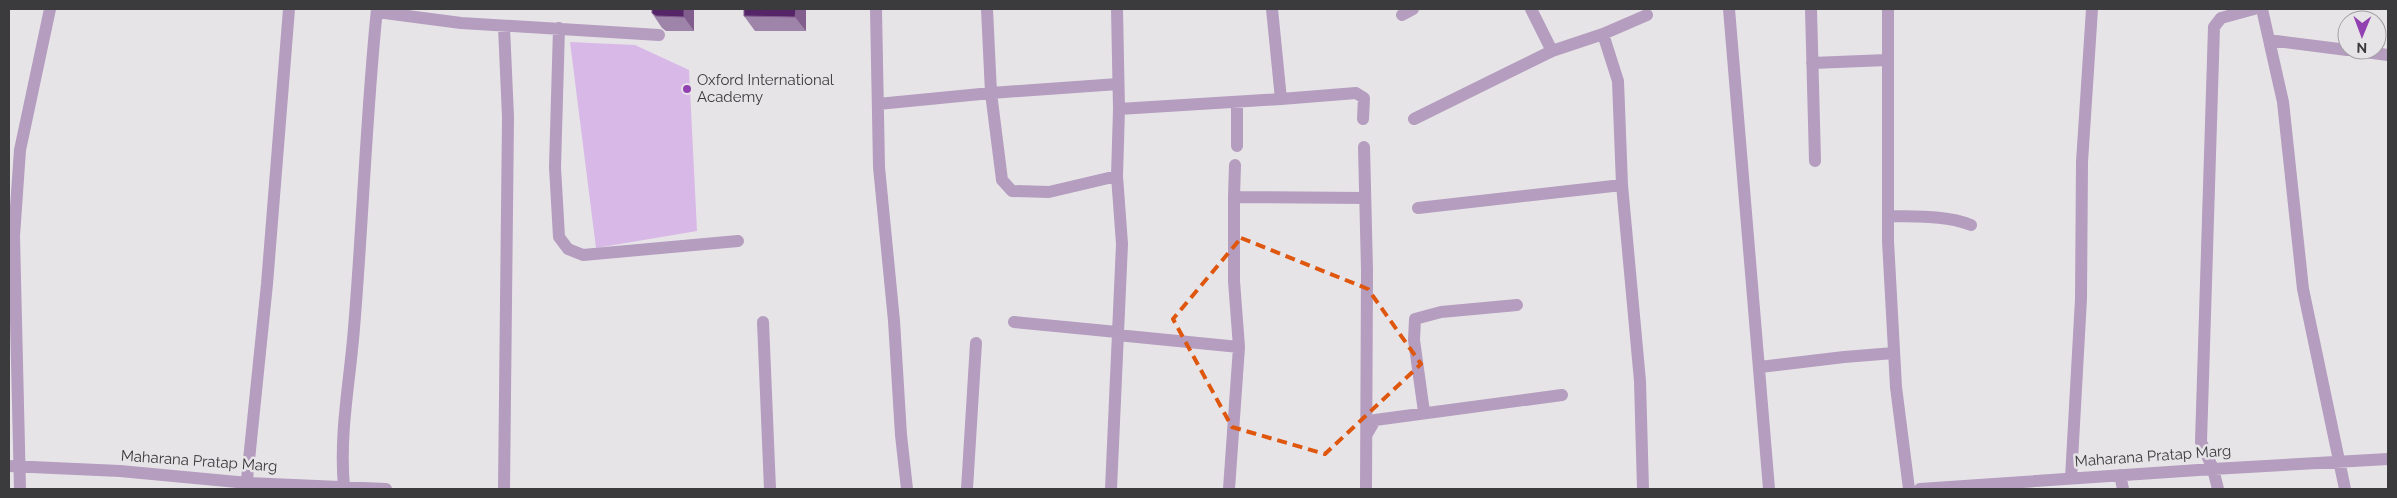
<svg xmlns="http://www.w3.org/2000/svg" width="2397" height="498" font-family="Raleway,sans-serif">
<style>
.green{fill:#d8b8e6}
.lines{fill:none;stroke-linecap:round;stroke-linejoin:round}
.minor{stroke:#b49dbe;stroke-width:12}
.wall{fill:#9e84a8}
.shaded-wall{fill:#825e8e}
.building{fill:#562568;stroke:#825e8e}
.marked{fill:none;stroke:#df570e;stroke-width:4;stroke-dasharray:10 6;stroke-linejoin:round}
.poi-dot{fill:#9241b0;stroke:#e7e4e8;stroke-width:2}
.labels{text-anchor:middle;stroke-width:5;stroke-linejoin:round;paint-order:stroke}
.poi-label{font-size:15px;fill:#3b3a3c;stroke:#e7e4e8;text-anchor:start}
.street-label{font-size:15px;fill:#3b3a3c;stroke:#e7e4e8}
</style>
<rect width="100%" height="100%" fill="#e7e4e8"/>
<path class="green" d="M570,42l65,3 54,25 8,161 -101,17z"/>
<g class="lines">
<path class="minor" d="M876,9l3,158 15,154 7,114 6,54
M987,9l4,84 11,87 10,11 37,1 68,-16
M1531,9l21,42
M1729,9l40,480
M1811,9l4,152
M1888,9v232l8,146 13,102
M2262,9l21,93 20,187 42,200
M377,12l84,11 198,12
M1402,15l11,-6
M504,27l4,90 -4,372
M559,28l-4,139 4,70 9,12 15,6 155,-14
M1603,34l15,47 4,104 18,196 3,108
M2269,40l78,10
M2350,50l38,5
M1812,63l75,-3
M1281,99l75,-6 8,5 -1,21
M1237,103v43
M878,104l113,-11 127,-9
M1119,109l162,-10 -9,-90
M1414,119l138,-68 51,-17 44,-19
M1364,147l3,123 -1,219
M1234,197l1,-32
M1418,208l204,-23
M1888,216c28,1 57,-1 83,9
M763,322l7,167
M1014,322l103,10
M1117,335l122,12
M1760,367l84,-10 50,-4
M1424,412l-10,-72 1,-21 26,-7 76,-7
M1367,434l8,-14 187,-25
M9,466l111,5 128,12 138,6
M2120,475l3,14
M2071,478l10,-179 1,-137 10,-153
M344,487c-5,-54 6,-106 10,-159 9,-107 12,-213 23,-319
M20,489l-6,-253 6,-86 30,-141
M246,489l21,-205 22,-275
M967,489l9,-146
M1111,489l11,-245 -5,-68 2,-67 -2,-100
M1229,489l10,-142 -5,-66v-84l131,1
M1920,489l293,-20 175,-10
M2218,489l-5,-20 -12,-27 13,-415 7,-9 33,-9"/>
</g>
<path class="wall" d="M694,9v22h-28l-4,-3 -10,-15z
M744,9h62v22h-51l-11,-15z"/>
<path class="shaded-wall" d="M684,9h10v22l-10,-14z
M796,9h10v22l-11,-14z"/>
<path class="building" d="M652,9h32v8l-28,-1 -4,-3z
M744,9h52l-1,8 -51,-1z"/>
<path class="marked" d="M1241,238l127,51 53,75 -96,90 -93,-27 -59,-108z"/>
<circle class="poi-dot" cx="687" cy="89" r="5"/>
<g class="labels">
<g class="poi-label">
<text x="697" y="85">Oxford International<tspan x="697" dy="17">Academy</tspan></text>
</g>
<g class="street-label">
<text transform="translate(2153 456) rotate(-4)" y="5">Maharana Pratap Marg</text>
<text transform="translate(199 461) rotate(4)" y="5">Maharana Pratap Marg</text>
</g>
</g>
<rect width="2397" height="498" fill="none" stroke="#3b3a3c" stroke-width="20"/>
<g transform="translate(2362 35) rotate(181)"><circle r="24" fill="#e7e4e8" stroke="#a2a0a3"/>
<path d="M0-4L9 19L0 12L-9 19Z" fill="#9241b0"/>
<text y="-8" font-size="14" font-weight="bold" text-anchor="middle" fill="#3b3a3c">N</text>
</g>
</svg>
